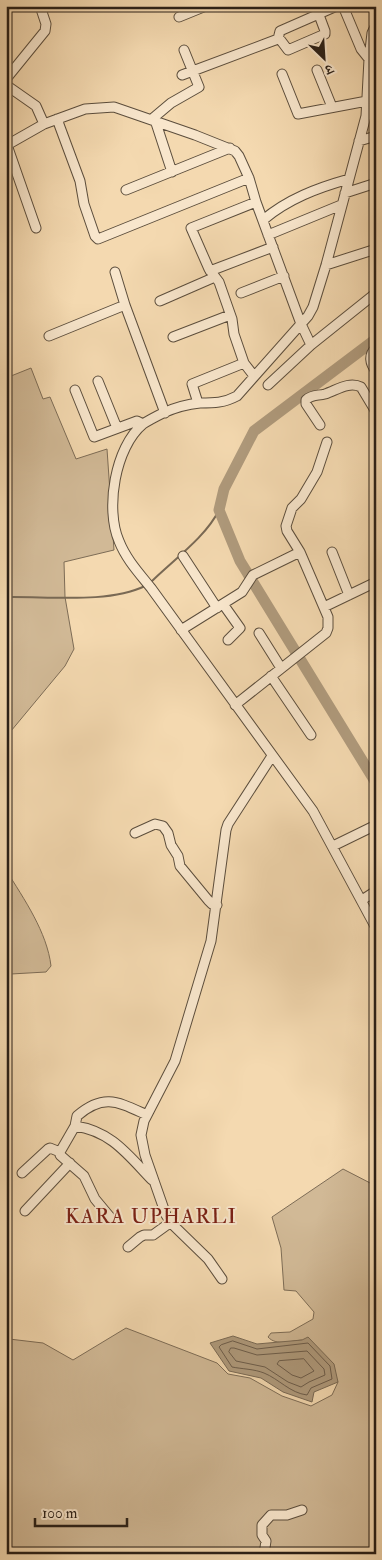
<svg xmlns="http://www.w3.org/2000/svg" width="382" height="1560" font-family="'IM FELL Double Pica','Noto Serif Devanagari',serif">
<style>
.green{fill:#d1b996;stroke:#7d6c56}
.water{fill:#af9a7c;stroke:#796954}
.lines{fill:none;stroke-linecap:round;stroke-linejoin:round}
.shore{stroke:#6c5c4a;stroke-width:1}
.stream{stroke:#796954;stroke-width:2}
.river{stroke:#af9a7c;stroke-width:11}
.minor-casing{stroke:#5c4e3d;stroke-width:11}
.minor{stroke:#f8e6cc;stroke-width:9}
.labels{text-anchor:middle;stroke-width:4;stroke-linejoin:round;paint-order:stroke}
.quarter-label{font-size:21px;letter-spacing:1px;fill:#7a1f14;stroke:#f8e6cc}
</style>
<rect width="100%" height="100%" fill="#f4d9b0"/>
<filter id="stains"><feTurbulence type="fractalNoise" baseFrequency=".004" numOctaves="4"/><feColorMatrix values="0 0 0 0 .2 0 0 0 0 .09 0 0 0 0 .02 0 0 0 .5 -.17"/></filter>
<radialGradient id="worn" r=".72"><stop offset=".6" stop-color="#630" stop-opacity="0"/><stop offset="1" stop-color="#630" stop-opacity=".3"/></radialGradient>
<path class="green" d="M31,368l12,31 7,-2 26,62 31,-10 7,101 -50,12 1,35 9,52 -9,17 -59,71v-359z
M6,870c18,29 41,62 45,96l-5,6 -35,2 -5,3z
M343,1169l33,17v368h-370v-214l3,-1 34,4 30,17 53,-32 91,35 11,11 22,4 32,18 29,10 21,-11 6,-13 -36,-42c-11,1 -26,6 -34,-3l3,-4 19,-1 23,-13 1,-7 -18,-21 -12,-1 -3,-42 -9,-31z"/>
<path class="water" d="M233,1336l24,8 45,-4 6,-3 26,27 4,18 -24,10 -2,10 -29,-10 -22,-14 -32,-7 -19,-28z"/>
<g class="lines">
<path class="shore" d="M233,1341l24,8 51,-6 22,23 2,13 -21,9 -4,7c-17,-2 -28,-16 -43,-22 -10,-4 -22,-4 -32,-6l-13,-20 2,-2z
M231,1348h3l23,7 50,-4 17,18 1,6 -16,7 -8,5 -13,-5 -23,-15 -29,-6 -7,-9z
M304,1359l10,12 -13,7 -9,-3 -15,-11 2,-3z"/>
<path class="stream" d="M151,582c21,-21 55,-45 68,-72
M6,597c41,-1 102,7 139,-11"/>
<path class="river" d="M376,339l-122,92 -30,58 -5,21 21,51 136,222"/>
<g class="minor-casing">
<path id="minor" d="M343,6l18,43 8,10
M179,17l27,-11
M376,25l-4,8 -3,26 -3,57 -40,149 -13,42 -5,9 -71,80c-13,7 -23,7 -37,7 -11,1 -26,5 -37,10 -6,3 -14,7 -20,11 -28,23 -38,85 -24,117 7,18 20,32 32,47l162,223 63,117
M279,38l9,12 37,-16v-3l-6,-16
M317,70l15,37
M282,74l16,40 69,-13
M182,75l96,-36 2,-8 57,-25
M6,79l39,-48 1,-7 -6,-18
M6,85l30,21 8,18 41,-15 29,-2 81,28 40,16 4,5 10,22 7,24 45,122 10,21 65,-52
M57,119l23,62 4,23 11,32 3,3 151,-61
M152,119l19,-16 28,-16 -15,-37
M155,120l17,52
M359,141l17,-5
M126,190l104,-42
M345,193l31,-10
M263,220c25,-21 54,-32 86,-41
M36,228l-29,-83 37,-21
M268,235l73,-30
M326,265l50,-16
M210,271l63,-24
M115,272l10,33 40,108
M241,293l43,-17
M160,301l55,-24
M49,336l76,-31
M173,337l57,-22
M376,348c-8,7 -6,16 0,23
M254,376l-10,-13 -10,-29 -2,-15 -13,-37 -10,-13 -18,-41 65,-26
M98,381l19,47
M268,385l43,-40
M75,390l19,47 43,-16 6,3
M198,403l-6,-19 52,-21
M320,425l-14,-21v-4c6,-6 12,-4 19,-6 12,-4 24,-13 36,-7l15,25
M300,552l-13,-21 -1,-5 6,-18 9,-9 16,-27 10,-30
M332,552l17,43
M183,556l34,52
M223,604l17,24 -12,12
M324,607l52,-25
M181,630l61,-38 11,-17 47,-23 28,65v11l-2,5 -91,72
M259,633l22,35
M271,676l40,59
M135,833l20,-9 8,2 5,7 3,12 7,11 2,10 28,34 4,4 5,1
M333,846l43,-21
M362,900l14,-9
M75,1126c36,5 53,29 77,54
M22,1173l26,-24 2,-1 10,4
M25,1211l45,-48
M110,1217l-15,-18 -11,-23 -24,-21v-3l15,-26 2,-10c27,-23 41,-14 70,-1
M128,1247l12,-10 4,-2h9l18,-13
M222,1279l-14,-20 -36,-35 -6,-9 -21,-60 -4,-20 3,-14 31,-60 36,-120 15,-111 2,-6 44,-68
M264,1554l2,-13 -4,-6v-10l9,-10h16l15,-5"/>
</g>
<use href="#minor" class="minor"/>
</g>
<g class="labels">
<g class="quarter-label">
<text x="151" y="1223">KARA UPHARLI</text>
</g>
</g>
<rect width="382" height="1560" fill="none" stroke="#f4d9b0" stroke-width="25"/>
<rect x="8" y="8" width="367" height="1545" fill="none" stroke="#291f17" stroke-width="2.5"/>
<rect x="12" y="12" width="357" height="1535" fill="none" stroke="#291f17"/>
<g transform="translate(324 58) rotate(155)" stroke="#f8e6cc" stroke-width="4" paint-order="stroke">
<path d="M0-4L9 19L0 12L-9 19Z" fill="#291f17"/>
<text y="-8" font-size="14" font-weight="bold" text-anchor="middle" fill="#291f17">उ</text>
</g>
<path d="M35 1518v8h92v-8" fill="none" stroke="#291f17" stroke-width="2.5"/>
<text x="42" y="1518" font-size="15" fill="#291f17" stroke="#f8e6cc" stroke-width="4" paint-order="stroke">100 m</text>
<rect width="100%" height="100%" filter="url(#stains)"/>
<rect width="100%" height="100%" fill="url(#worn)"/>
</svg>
